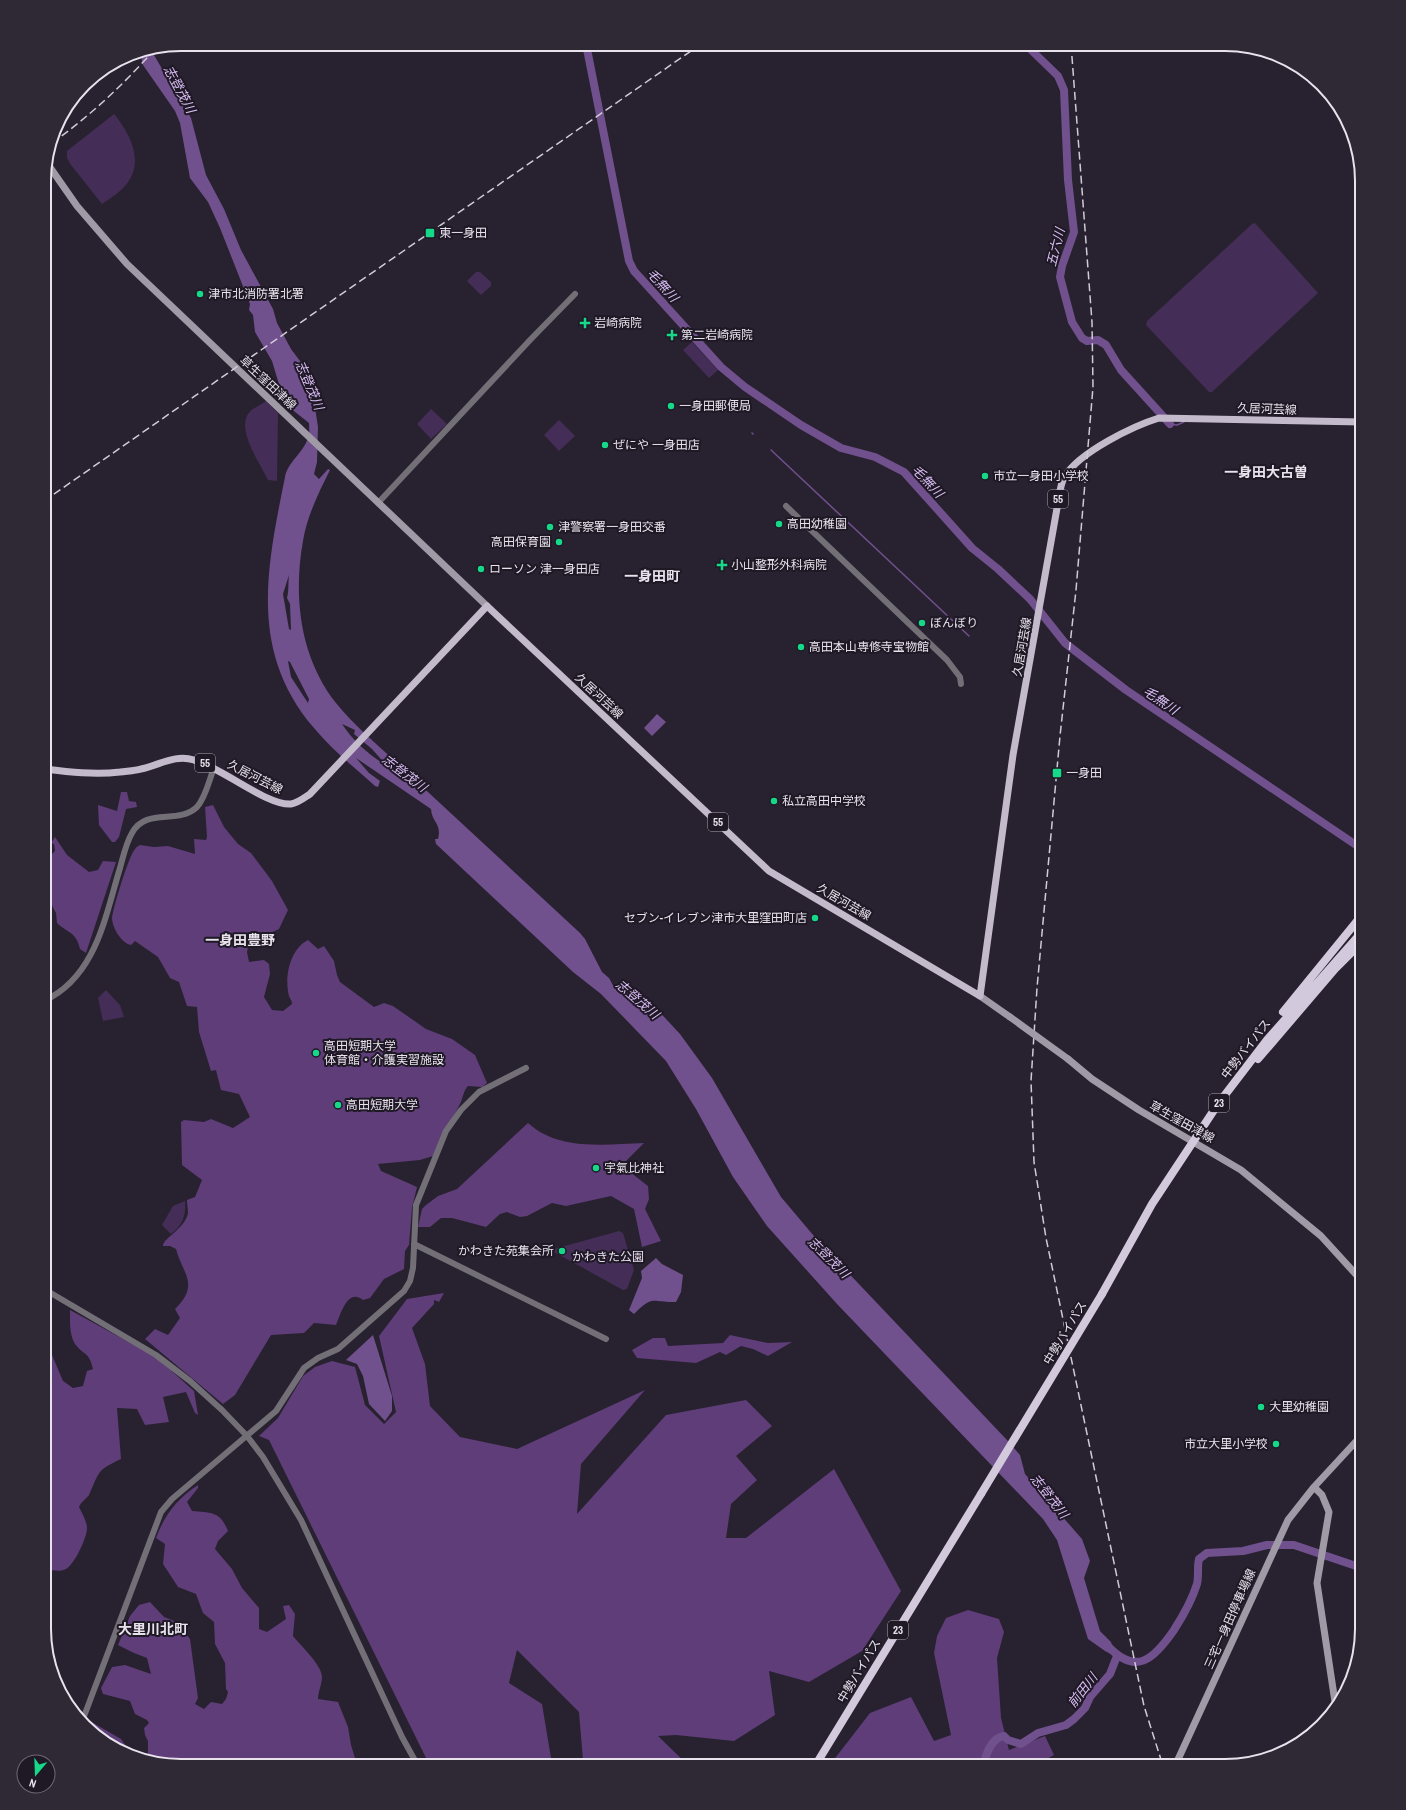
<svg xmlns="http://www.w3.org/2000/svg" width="1406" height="1810" font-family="'Archivo Narrow','Noto Sans JP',sans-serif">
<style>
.green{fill:#442e57}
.forest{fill:#5e3d79}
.water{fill:#71508e;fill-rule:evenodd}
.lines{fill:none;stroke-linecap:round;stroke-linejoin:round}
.stream{stroke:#71508e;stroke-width:1.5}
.river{stroke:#71508e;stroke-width:8}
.tertiary{stroke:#736f77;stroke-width:6}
.secondary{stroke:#a09aa6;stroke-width:7}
.primary{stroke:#c3bbcb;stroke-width:7}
.trunk{stroke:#d2cadc;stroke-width:8}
.rail{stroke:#d0cbd6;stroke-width:1.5;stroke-dasharray:8 4;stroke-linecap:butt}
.secondary-bridge{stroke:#a09aa6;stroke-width:7}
.trunk-bridge{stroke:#d2cadc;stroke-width:8}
.poi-dot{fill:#15d989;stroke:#1f1825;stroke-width:1.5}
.labels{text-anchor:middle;stroke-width:4;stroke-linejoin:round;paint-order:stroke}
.shield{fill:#1f1825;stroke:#aba5b0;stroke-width:1}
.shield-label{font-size:11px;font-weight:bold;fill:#e7e2ec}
.poi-label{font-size:12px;fill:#e7e2ec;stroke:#1f1825;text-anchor:start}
.street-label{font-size:12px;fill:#e7e2ec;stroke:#1f1825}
.park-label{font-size:12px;fill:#e8dff2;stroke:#1f1825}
.water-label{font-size:13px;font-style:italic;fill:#d8bdf3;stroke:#1f1825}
.quarter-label{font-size:14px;font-weight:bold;fill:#e7e2ec;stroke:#1f1825}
.rim{fill:none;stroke:#e7e2ec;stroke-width:2}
</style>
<rect width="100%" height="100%" fill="#28212f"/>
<path class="green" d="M114,114c14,17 29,43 16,65 -6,11 -18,18 -28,25l-31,-39 -4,-7v-7z
M1255,223l63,70 -106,99h-3l-63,-67 1,-4 105,-97z
M476,272h4l11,10v4l-10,9 -14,-14z
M692,342l26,28 -9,8 -26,-28z
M266,401l12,12 -1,68 -9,-1c-8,-17 -31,-49 -20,-66 4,-6 13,-9 18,-13z
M431,409l16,15 -16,15 -14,-15z
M559,420l16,16 -16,15 -15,-16z
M106,990l14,15 4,12 -21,4 -5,-23z
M185,1201c1,14 -2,24 -14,33l-9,-9 11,-19z
M619,1231l4,2 11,37 -7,19 -4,1 -69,-38v-3z"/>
<path class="forest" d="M121,792h6l2,9 7,1 1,5 -11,2 -7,28 -4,5h-3l-13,-17 -1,-20 19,6z
M213,805l11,22 14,17 13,9 21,28 16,29 -9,19 -15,7 -14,3 -3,13 2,10 15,-2 5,4 1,10 -6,23 8,13 11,1 9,-7c0,-4 -2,-5 -3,-8 -5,-19 1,-47 19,-56l10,9 6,-3 10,15 3,14 3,7 34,25 10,-4 9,3 33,23 26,10 23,16 12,28 -5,4 -14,-1c-5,5 -5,13 -9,20 -9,17 -18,33 -26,50l-13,4 -42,4 3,7 36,16 -5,21 -3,37 -4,6 -1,18 -20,10 -14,19 -7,2c-15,-12 -22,13 -27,25l-22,-2 -10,10 -33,2 -36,60 -12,9 -78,-65 10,-10 13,6 12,-17 -5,-9c25,-25 8,-34 1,-60l-6,-3h-7c0,-8 22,-17 25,-33 0,-4 -1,-9 -1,-13l8,-3 7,-17 -20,-15 -1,-43 3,-2 20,2 7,-3 22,9 17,-11 -11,-23 -18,-4 -5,-20 -5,1 -12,-39 -2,-25 -10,-1 -8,-24 -9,-4 -12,-21 -23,-16 -4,4c-10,-2 -19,-18 -19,-27 1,-10 17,-63 23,-69 1,-2 3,-3 5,-4l14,2 14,-1 27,8 -1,-15 12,1 1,-3 -2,-30z
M55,837l12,18 22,17 9,-2 5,-9 13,1 -30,91 -6,-4c-4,-18 -13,-16 -23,-26l-1,-10 -8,-15 -4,-1v-40l6,-1 5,-5 -1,-7 -3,-1z
M528,1123c5,4 11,9 18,12 29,14 66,9 98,8l-20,20 2,6 22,17 1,13 -4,10 16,32 -19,6 -8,-38 -23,-13 -45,10 -14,-3 -25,13 -7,1 -13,-5 -7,2 -14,13 -34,-9h-11l-11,9h-12l4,-18 4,-4 12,-9 19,-7z
M444,1293l-5,9 -5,-2v4l-22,24 13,36 5,42 30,31 57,12 128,-59 -64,74 -4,50 89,-99 80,-15 26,26 -36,30 21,24 -26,24 -5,34h20l88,-69 67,122 -39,60 -53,31 -40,-11 6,44 -41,26 -58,-6 -18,1 31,30h-97l-9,-6 -4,-48 -62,-62 -8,33 33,21 10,60 -7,2h-115l-161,-326 -10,-4 19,-18 25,-42 12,-9 17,-6 23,6 10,38 19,19 12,-12 -17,-76 28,-37z
M70,1310l86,47 38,34 4,24 -3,-2 -9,-21 -23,5 6,25 -24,3 -8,-16 -20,-1 4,51c-25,12 -21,12 -32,36 -3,4 -8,7 -10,12 3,6 8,15 8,21 0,10 -13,37 -21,41 -8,4 -14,0 -22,1v-234l19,45 10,7 10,-2 4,-15 6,-2c-4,-18 -9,-13 -18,-25 -6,-10 -5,-23 -5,-34z
M730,1335l38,8 24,-1 -24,14 -15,-7 -12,-3 -15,9 -6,-3 -24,11 -59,-5 -5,-8 21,-12h12l3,8 55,-3z
M198,1485v3l-11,14 5,9c20,2 28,0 36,20l-10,10 -3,8 17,20 10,19 17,20v21l8,3 19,-13 -3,-13 6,-1 6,9 -2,22c8,10 29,29 29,41 0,7 -4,15 -4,22l20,3 10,25 3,18 4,13v4l-6,3c-16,-5 -27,-9 -42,1h-85l-1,-3 -4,-1c-21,11 -48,1 -69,-5v-16l-3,-6 -1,-7 5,-5 -2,-3 -12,-6 -5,-13 -27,-7 -2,-6 11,-21 13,-2 26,9 -4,-16 -13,-5 -16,-8 12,-29 9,-11 11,-3 14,15 13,5 13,17 8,59 -3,6 9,5 7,-7 11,2 4,-5 2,-7 -2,-3 -1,-26 -10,-19 -1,-22 -11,-9 -7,-19 -18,-7 -15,-23 2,-20 -9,-6c9,-24 21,-39 42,-53z
M968,1610l31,9 5,13 -7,26 4,60 8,32 36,-14 9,19 -20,11h-205l41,-53 41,-16 23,44 17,-6 -17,-82 3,-17 9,-18z
M88,1720l33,19 9,13 -17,-4 -26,-25z"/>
<path class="water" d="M151,50l40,68 15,57 18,34 17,41 32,59 4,14 14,26 9,12 8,16 6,24 4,26 -1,35 -3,12 5,5 9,-10 2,1c-11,22 -23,46 -27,71 -10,56 -3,116 33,162 17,21 38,39 58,57v12l9,9 4,1v-3l8,1 165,153 5,6 17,33 7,6 6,11 3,-1 35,17 27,29 32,44 69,119 38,45 188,198 13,15 5,19 57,65 8,22 -6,17 16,53 11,11 4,14 -10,-5 -17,-12 -31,-99 -14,-21 -206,-215 -70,-78 -34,-49 -37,-68 -30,-48 -65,-67 -28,-22 -137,-128 -1,-5h3c4,-16 -6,-16 -7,-30l-75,-51 13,15 11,8 -2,6 -3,-1c-20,-18 -43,-36 -61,-58 -66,-77 -47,-161 -29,-251 2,-14 19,-25 23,-39 2,-4 1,-10 1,-15l-24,-19 -13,-43 -17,-29 -2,-17 -4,-5 1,-6 -30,-76 -12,-26 -18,-24 -10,-55 -5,-12 -32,-46 -3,-13zM289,575c-1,8 0,16 -2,23l3,6 1,26 -2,-1 -6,-35zM288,661l2,1 19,37 -1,4 -17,-26zM342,724l13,6 -1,4 18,15 15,17c-18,-11 -34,-25 -45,-42z
M657,714l9,8 -14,14 -8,-8z
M656,1258l6,6 21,11 -2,17 -5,10c-24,1 -22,-8 -42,12l-5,-4 13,-32 -1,-7z
M373,1335l19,61v15l-7,10 -16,-17 -6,-28 -6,-12 -11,-4z"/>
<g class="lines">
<path class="stream" d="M1170,424l7,1 7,-3
M752,433l1,1
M771,450l198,186"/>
<path class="river" d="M586,44l43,217 5,10 87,96 24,20 56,38 40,23 34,9 29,15 68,76 26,21 32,30 35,44 9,7 52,40 236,159
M1025,44l33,32 6,14 4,90 6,52 -12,34 -2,11 12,45 10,16 5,3 11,-1 8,5 15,25 49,54
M1107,1645c29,32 47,14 67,-15 9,-14 18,-30 23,-46 2,-9 0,-17 2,-25l8,-6 36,-2 24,-6h27l68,23
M983,1766c3,-12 8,-28 21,-30l4,4 13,4 17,-11 28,-8 8,-6 11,-11 5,-11 20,-23 7,-18"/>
<path class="tertiary" d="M378,503l153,-164 44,-45
M786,506l161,154 13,17 1,7
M44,1001c52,-24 61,-84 76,-133 3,-11 6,-25 12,-35 14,-26 46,-8 65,-26 9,-10 12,-27 17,-39
M414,1244l192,95
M44,1289l112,66 34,26 32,29 25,26 16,21 38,63 101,217 16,29
M83,1719l78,-207 11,-13 104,-88 28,-43 14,-10 20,-9 66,-58 6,-10 3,-13 3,-63 30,-74 15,-21 18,-18 47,-24"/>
<path class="secondary" d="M47,163l30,43 50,58 360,342
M980,996l30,21
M1068,1059l24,20 47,31 102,60 80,66 41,45
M1314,1487l8,8 7,17 -12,71 18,119 -2,6
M1175,1766l113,-246 26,-33 48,-52"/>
<path class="primary" d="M44,769c25,3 51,6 76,3 7,-1 15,-1 21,-3 19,-4 34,-15 53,-9 27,7 73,46 97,44 7,-1 13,-6 19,-10l177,-188 282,265 211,125 33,-241 46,-258c1,-8 2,-14 6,-21 15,-24 68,-50 94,-58l203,4"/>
<path class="trunk" d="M1283,1012l79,-97
M1258,1059l77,-90 27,-27
M1102,1294l50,-90 66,-100 49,-64 95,-108
M815,1766l166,-272"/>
<path class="rail" d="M1071,44l21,278 1,65 -17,203 -16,146 -23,252 -6,93 3,81 12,76 98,468 19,60
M52,143c38,-27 72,-59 103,-94
M44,501l657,-457"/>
<path class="secondary-bridge" d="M1010,1017l58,42"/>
<path class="trunk-bridge" d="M981,1494l121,-200"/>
</g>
<g class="poi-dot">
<rect x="425" y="228" width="10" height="10" rx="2"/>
<circle cx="200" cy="294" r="4"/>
<path d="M583 317h4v4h4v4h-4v4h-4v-4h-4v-4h4z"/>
<path d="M670 329h4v4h4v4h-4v4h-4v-4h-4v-4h4z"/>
<circle cx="671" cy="406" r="4"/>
<circle cx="605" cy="445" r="4"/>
<circle cx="985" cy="476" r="4"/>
<circle cx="779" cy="524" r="4"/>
<circle cx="550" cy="527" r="4"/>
<circle cx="559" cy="542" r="4"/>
<path d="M720 559h4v4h4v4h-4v4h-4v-4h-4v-4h4z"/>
<circle cx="481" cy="569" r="4"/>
<circle cx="922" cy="623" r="4"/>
<circle cx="801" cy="647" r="4"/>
<rect x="1052" y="768" width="10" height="10" rx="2"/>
<circle cx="774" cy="801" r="4"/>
<circle cx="815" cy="918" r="4"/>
<circle cx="316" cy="1053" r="4"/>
<circle cx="338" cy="1105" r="4"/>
<circle cx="596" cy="1168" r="4"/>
<circle cx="562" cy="1251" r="4"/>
<circle cx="1261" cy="1407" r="4"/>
<circle cx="1276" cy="1444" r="4"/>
</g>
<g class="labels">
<g class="shield">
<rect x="1048" y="490" width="20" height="18" rx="3"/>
<rect x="195" y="754" width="20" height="18" rx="3"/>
<rect x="708" y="813" width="20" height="18" rx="3"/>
<rect x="1209" y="1094" width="20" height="18" rx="3"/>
<rect x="888" y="1621" width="20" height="18" rx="3"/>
</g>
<g class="shield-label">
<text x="1058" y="503">55</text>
<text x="205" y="767">55</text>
<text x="718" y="826">55</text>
<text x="1219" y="1107">23</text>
<text x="898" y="1634">23</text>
</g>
<g class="poi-label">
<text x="439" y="237">東一身田</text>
<text x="208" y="298">津市北消防署北署</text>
<text x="594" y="327">岩崎病院</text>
<text x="681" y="339">第二岩崎病院</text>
<text x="679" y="410">一身田郵便局</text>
<text x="613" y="449">ぜにや 一身田店</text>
<text x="993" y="480">市立一身田小学校</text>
<text x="787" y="528">高田幼稚園</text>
<text x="558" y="531">津警察署一身田交番</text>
<text x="551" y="546" text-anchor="end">高田保育園</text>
<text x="731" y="569">小山整形外科病院</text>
<text x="489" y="573">ローソン 津一身田店</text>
<text x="930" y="627">ぼんぼり</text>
<text x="809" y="651">高田本山専修寺宝物館</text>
<text x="1066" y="777">一身田</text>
<text x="782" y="805">私立高田中学校</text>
<text x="807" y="922" text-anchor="end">セブン-イレブン津市大里窪田町店</text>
<text x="324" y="1050">高田短期大学<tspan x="324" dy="14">体育館・介護実習施設</tspan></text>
<text x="346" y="1109">高田短期大学</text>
<text x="604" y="1172">宇氣比神社</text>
<text x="554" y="1255" text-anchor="end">かわきた苑集会所</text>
<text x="1269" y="1411">大里幼稚園</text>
<text x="1268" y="1448" text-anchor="end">市立大里小学校</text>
</g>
<g class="street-label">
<text transform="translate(268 383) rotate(43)" y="4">草生窪田津線</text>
<text transform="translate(1267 409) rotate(2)" y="4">久居河芸線</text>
<text transform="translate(1022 647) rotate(-80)" y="4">久居河芸線</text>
<text transform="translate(599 696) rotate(43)" y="4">久居河芸線</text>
<text transform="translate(255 777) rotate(27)" y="4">久居河芸線</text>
<text transform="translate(844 902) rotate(30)" y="4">久居河芸線</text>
<text transform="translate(1246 1049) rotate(-52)" y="4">中勢バイパス</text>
<text transform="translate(1182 1122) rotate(29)" y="4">草生窪田津線</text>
<text transform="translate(1065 1333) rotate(-59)" y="4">中勢バイパス</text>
<text transform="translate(1230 1619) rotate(-66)" y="4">三宅一身田停車場線</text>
<text transform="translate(859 1671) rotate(-59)" y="4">中勢バイパス</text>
</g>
<g class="park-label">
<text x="608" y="1261">かわきた公園</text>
</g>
<g class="water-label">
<text transform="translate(180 89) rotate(62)" y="5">志登茂川</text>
<text transform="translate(1055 247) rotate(-76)" y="5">五六川</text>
<text transform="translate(663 285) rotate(48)" y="5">毛無川</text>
<text transform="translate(310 385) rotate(67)" y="5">志登茂川</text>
<text transform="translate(928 481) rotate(47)" y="5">毛無川</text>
<text transform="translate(1161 700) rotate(34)" y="5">毛無川</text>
<text transform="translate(405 773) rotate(37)" y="5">志登茂川</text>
<text transform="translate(638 999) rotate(41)" y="5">志登茂川</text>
<text transform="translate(829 1257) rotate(45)" y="5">志登茂川</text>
<text transform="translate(1050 1496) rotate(52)" y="5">志登茂川</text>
<text transform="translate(1082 1690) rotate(-52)" y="5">前田川</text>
</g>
<g class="quarter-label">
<text x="1266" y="477">一身田大古曽</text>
<text x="652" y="581">一身田町</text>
<text x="240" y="945">一身田豊野</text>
<text x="153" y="1634">大里川北町</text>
</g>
</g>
<path d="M0 0H1406V1810H0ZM181 51H1225A130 130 0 0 1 1355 181V1629A130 130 0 0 1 1225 1759H181A130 130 0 0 1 51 1629V181A130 130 0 0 1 181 51Z" fill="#2f2835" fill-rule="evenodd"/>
<path class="rim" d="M181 51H1225A130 130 0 0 1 1355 181V1629A130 130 0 0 1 1225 1759H181A130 130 0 0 1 51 1629V181A130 130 0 0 1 181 51Z"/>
<g transform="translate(36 1774) rotate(199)"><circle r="19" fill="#1f1825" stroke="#6f6975"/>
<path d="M0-3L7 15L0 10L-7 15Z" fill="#15d989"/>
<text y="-6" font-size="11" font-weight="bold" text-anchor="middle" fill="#e7e2ec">N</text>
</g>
</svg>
